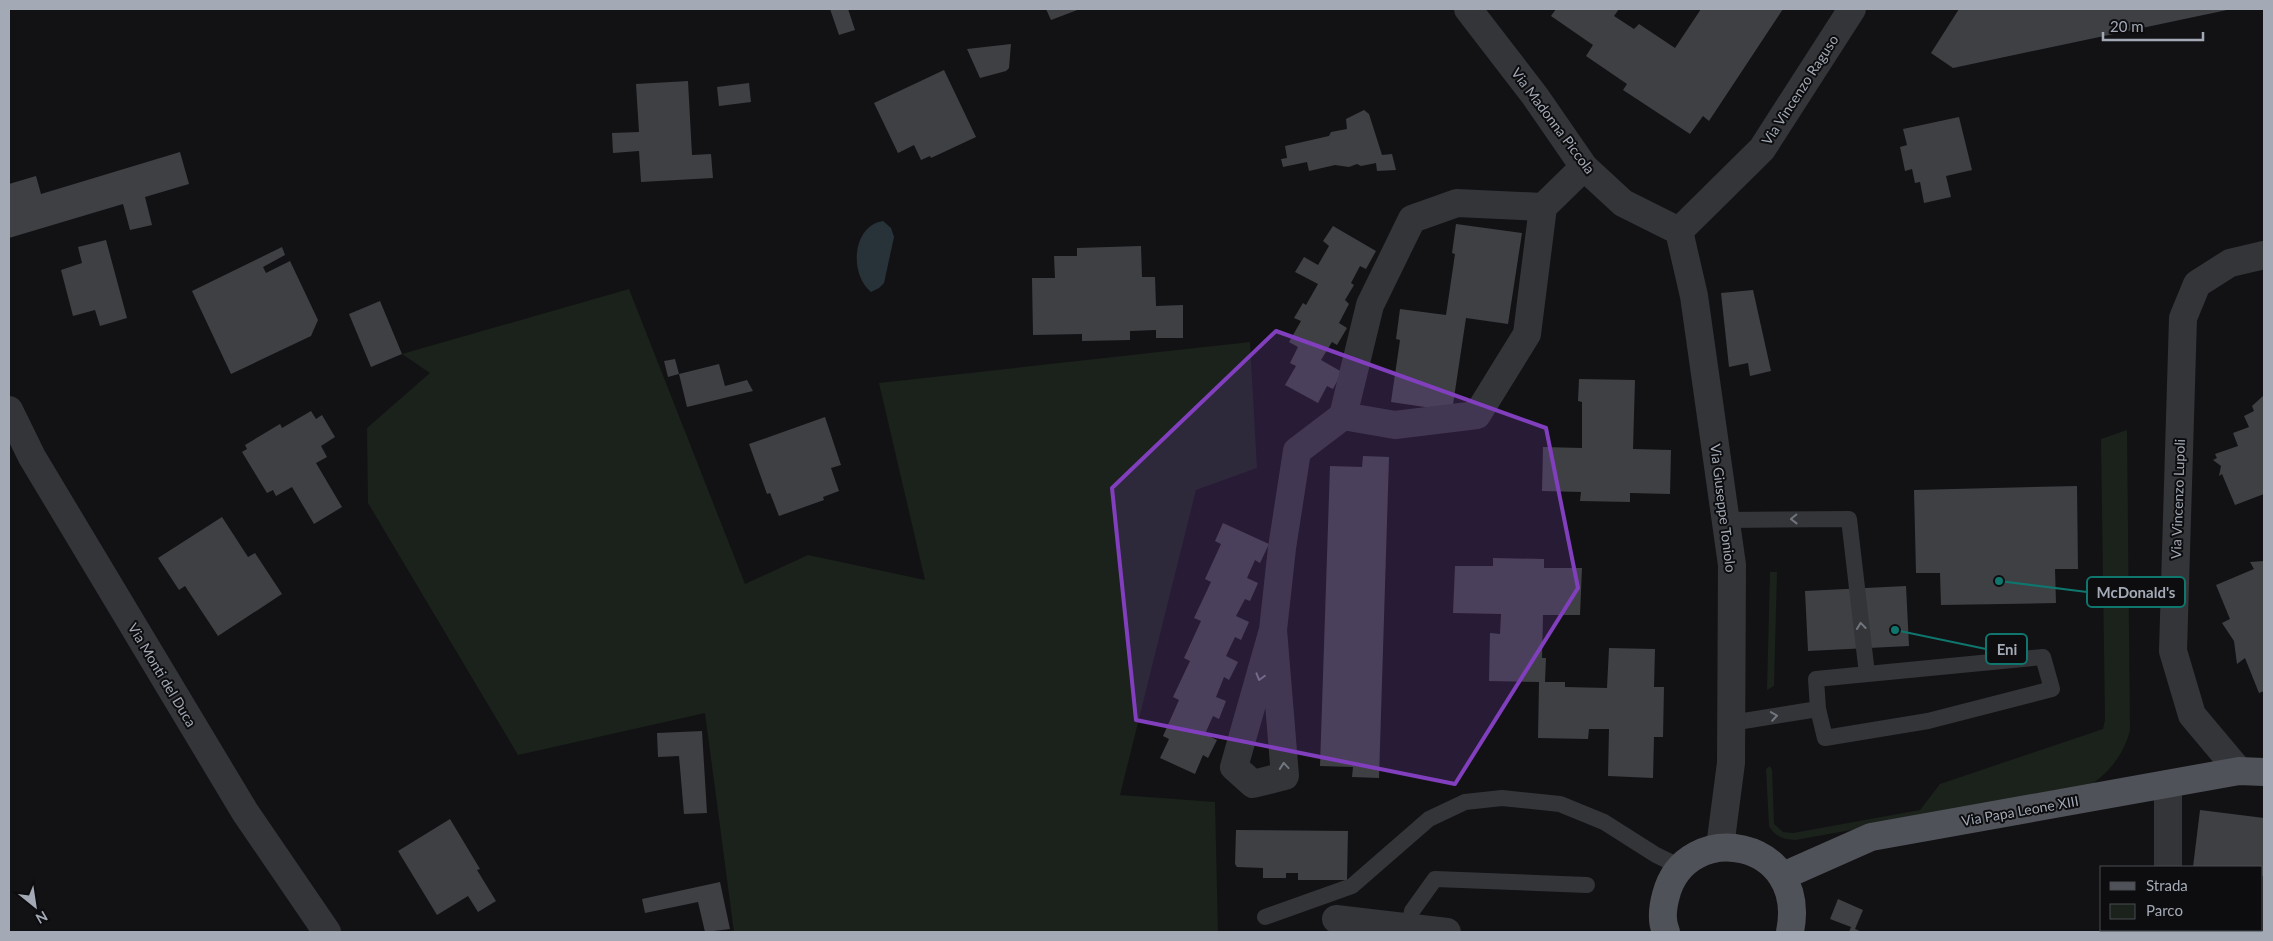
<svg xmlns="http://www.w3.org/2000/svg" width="2273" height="941" font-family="Lato,sans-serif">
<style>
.green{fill:#1a221b}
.water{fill:#283339}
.building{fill:#3e4044}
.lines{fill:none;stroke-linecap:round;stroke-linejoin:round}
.service{stroke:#333539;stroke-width:16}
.minor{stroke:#333539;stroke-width:28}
.primary{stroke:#4f5259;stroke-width:28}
.oneway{stroke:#71757e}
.marked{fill:#813fbe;fill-opacity:0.2;stroke:#813fbe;stroke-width:4;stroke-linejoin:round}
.labels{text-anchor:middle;stroke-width:4;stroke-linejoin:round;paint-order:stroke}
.street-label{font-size:14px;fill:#a3aab6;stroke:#0d0d0f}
.leader{fill:none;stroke:#0f766e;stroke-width:2}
.callout-dot{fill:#0f766e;stroke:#0d0d0f;stroke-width:2}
.callout{fill:#0d0d0f;stroke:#0f766e;stroke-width:2}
.callout-label{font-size:15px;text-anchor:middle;font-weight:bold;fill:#a3aab6}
</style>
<rect width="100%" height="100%" fill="#121214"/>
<path class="green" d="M629,289l116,295 63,-29 117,25 -46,-197 371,-41 7,126 -61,22 -76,305 95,7 3,130h-484l-29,-219 -187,42 -150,-252 -1,-75 63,-55 -28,-19z
M2127,430l3,300c-6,25 -23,46 -46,59l-289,51c-12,-1 -20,-3 -26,-14l-3,-57 4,-3 2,4 2,54 9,8 10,1 127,-23 20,-26 163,-55 2,-9 -4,-281z
M1770,572h7l-3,114 -7,4z"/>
<path class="water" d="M883,221l8,7 3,9 -10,46 -5,5 -8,4c-22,-18 -19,-66 12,-71z"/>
<path class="building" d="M830,9h18l7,21 -16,5z
M1046,9h34l-29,11z
M1556,9h63l-5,7 20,13 5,-5 36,24 26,-39h82l-74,112 -6,-5 -13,18 -67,-44 4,-6 -41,-28 7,-11 -42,-29z
M1959,9h268v1l-274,58 -22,-15z
M1011,44l-2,24 -3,3 -26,7 -13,-29z
M944,70l32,67 -45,21 -1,-2 -9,4 -7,-15 -16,8 -24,-50z
M688,81l4,74 19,-1 2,24 -72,4 -2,-31 -26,2 -1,-20 27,-1 -3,-48z
M749,83l2,19 -32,4 -2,-19z
M1364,110l5,4 13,41 10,-1 4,16 -19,1 -1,-8 -15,3 -4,-2 -8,3 -14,-2 -26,6 -2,-9 -24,5 -2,-8 6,-1 -2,-12 44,-10 2,-4 16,-3 -1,-10z
M1959,117l13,53 -26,6 5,21 -27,6 -4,-21 -5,1 -3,-14 -7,2 -5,-24 7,-2 -4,-16z
M180,152l9,32 -44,13 7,28 -22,5 -7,-26 -114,34v-54l27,-8 5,18z
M1456,224l66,9 -14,91 -42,-6 -14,93 -61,-9 9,-62 -4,-1 4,-30 46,6 9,-61 -3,-1z
M1333,226l43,25 -10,18 -6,-3 -9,17 3,2 -9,15 4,4 -10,19 8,5 -10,17 -5,-3 -11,18 21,12 -9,17 -6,-3 -9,17 -33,-18 11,-19 -6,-3 8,-16 -9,-5 12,-21 -7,-3 9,-15 3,2 12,-21 -23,-12 9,-15 14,8 11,-19 -6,-5z
M106,240l21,78 -27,8 -5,-16 -22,6 -12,-46 21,-7 -4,-16z
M1141,246l1,31h13l1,29 27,-1v33h-27v-8l-26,1v9l-48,1v-7l-49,1 -1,-57h23l-1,-22h23v-8z
M282,247l3,8 -22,12 3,6 24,-12 28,59 -7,16 -80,38 -39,-83z
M1753,290l18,81 -21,5 -2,-13 -19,4 -8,-74z
M380,301l22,53 -31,13 -22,-53z
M675,359l4,15 40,-10 6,22 22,-6 6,11 -66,16 -8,-33 -11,3 -4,-16z
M1579,379l56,1 -2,69 38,1 -1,44 -40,-1v9l-50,-1 1,-9 -39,-1 1,-44 39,1v-46l-4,-1z
M2264,395v99l-29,11 -13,-31 -3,2 2,-10 -8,-6 4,-2 -2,-4 23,-8 -5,-13 16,-6 -5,-11 10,-5 -2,-5z
M311,411l5,8 6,-4 13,22 -14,9 6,11 -11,6 26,44 -28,17 -22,-37 -16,9 -3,-6 -6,3 -25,-41 5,-3 -2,-4 35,-21 2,4z
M825,417l16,48 -10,3 8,23 -16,6 1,3 -45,16 -9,-23 -3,1 -18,-50z
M1363,456l26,1 -10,321 -27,-1 1,-10 -33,-1 10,-300 32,1z
M2077,486l1,83h-23l1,34 -115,2 -1,-32h-24l-2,-83z
M222,517l26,40 7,-4 27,41 -64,42 -33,-50 -6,4 -21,-32z
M1223,523l46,21 -9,19 -5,-3 -8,18 11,5 -8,18 -5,-2 -9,17 13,6 -8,18 -6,-3 -9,19 12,6 -9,18 -5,-3 -8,20 10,4 -7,18 -6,-3 -8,18 12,6 -9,18 -5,-3 -8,19 -35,-16 9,-19 -6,-3 16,-36 -6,-3 17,-36 -6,-3 17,-37 -7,-3 17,-36 -6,-3 16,-35 -6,-3z
M1493,558l51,1v9h38l-2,47h-37l-1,43h4l-1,24h20v5l42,1 2,-40 46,1 -1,38h10l-1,50h-9l-1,41 -45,-2 1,-47h-20l-1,10 -50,-1 1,-56 -50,-1 1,-48 10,1 1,-20 -48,-1 2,-47h38z
M2264,561v130l-5,2 -14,-35 -8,6 -3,-23 -12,-18 8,-4 -14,-34 38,-16 -4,-7z
M1906,586l3,60 -101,5 -3,-60z
M702,731l5,82 -23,1 -5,-58 -21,1 -1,-24z
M2200,810l64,8v58h-2v-9h-69z
M450,819l30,50 -3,1 19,31 -18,11 -10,-16 -31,19 -39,-64z
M1236,830l112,1 -1,49h-49v-7h-12v5h-23v-10l-26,-1 -2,-3z
M720,882l10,47 -25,3 -7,-30 -53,11 -3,-14z
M1838,899l25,11 -8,19 7,3h-13l2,-5 -21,-8z
M2186,930h60l-1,2h-49z"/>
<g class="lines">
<path class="service" d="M1726,520l123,-1 18,155
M2043,657l9,32 -124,32 -103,17 -7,-29 -2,-30z
M1731,723l87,-14
M1265,917l87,-31 77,-67 36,-17 37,-4 58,6 44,18 52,33 25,12
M1409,926l3,-15 23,-32 152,6"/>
<path class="minor" d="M1468,9l67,87 49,71 39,36 56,28
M1543,207l-16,127 -50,81 -82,10 -52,-9 27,-111 42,-86 45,-16 86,4 41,-40
M1679,231l15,65 38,269 -1,198 -11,84
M1679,231l83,-82 90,-140
M9,410l23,47 213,355 82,120
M1273,630l12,146 -32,8 -19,-17 39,-137 9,-82 15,-97 46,-35
M2239,771l-47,-56 -19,-64 10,-333 14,-34 33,-21 34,-8
M2168,867v-83
M1336,919l111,13
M2168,932v-2"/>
<path class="primary" d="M1783,876l88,-39 368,-66 25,1
M1666,932c-5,-11 -3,-26 0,-37 20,-77 143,-57 124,37"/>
</g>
<defs><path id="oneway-chevron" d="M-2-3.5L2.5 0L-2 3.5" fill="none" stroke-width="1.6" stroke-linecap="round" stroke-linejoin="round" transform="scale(1.25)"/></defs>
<g class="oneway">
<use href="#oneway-chevron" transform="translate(1794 519) rotate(179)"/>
<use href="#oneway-chevron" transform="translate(1861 626) rotate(-96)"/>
<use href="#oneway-chevron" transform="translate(1260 677) rotate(106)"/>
<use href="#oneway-chevron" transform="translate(1774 716) rotate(-9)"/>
<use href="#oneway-chevron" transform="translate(1284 766) rotate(-95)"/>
</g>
<path class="marked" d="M1276,331l270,97 32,160 -123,196 -319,-64 -24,-232z"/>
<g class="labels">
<g class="street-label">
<text transform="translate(1800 90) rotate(-57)" y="5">Via Vincenzo Raguso</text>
<text transform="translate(1553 121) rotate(53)" y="5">Via Madonna Piccola</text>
<text transform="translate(2178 499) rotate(-88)" y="5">Via Vincenzo Lupoli</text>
<text transform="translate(1723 508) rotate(83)" y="5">Via Giuseppe Toniolo</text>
<text transform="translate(162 675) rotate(59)" y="5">Via Monti del Duca</text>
<text transform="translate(2020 811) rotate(-10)" y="5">Via Papa Leone XIII</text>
</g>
</g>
<path class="leader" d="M1999 581L2087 592M1895 630L1986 649"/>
<g class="callout-dot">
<circle cx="1999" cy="581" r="5"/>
<circle cx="1895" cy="630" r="5"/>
</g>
<g class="callout">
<rect x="2087" y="577" width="98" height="30" rx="5"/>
<rect x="1986" y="634" width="41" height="30" rx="5"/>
</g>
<g class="callout-label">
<text x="2136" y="598">McDonald's</text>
<text x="2007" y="655">Eni</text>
</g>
<rect width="2273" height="941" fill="none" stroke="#a3aab6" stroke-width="20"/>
<rect x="2100" y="866" width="162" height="65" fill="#0d0d0f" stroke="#494c52"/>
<rect x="2110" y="882" width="25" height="8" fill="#4f5259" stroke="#494c52"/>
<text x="2146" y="891" font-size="15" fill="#a3aab6">Strada</text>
<rect x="2110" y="904" width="25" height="15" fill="#1a221b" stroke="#494c52"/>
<text x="2146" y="916" font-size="15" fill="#a3aab6">Parco</text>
<g transform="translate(35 906) rotate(150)" stroke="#0d0d0f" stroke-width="4" paint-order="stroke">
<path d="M0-4L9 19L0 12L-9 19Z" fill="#a3aab6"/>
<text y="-8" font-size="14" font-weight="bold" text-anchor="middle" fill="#a3aab6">N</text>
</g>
<path d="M2103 32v8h100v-8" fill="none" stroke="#a3aab6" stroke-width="2.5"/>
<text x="2110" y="32" font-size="15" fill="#a3aab6" stroke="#0d0d0f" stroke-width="4" paint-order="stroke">20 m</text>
</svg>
